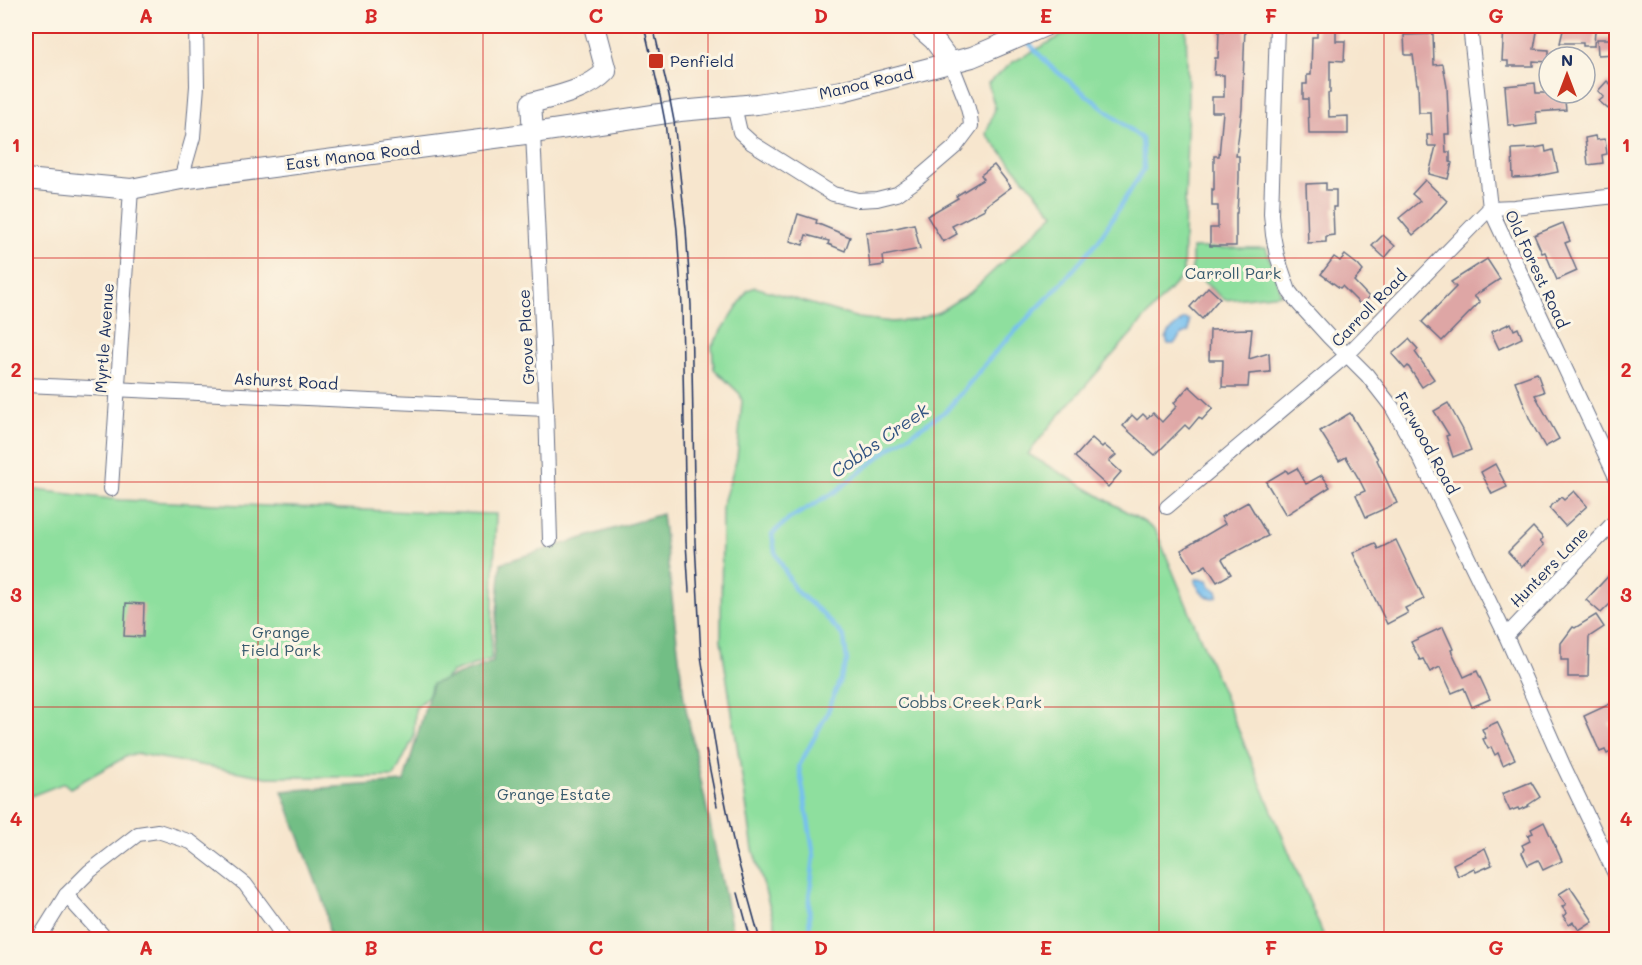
<svg xmlns="http://www.w3.org/2000/svg" width="1642" height="965" font-family="Mali,sans-serif">
  <style>
    .green { fill: #8edf9e; stroke: #54877e; stroke-width: 1.5 }
    .forest { fill: #72be85; stroke: #467672; stroke-width: 1.5 }
    .water { fill: #76bfef; stroke: #4877a6; stroke-width: 1.5 }
    .lines { fill: none; stroke-linecap: round; stroke-linejoin: round }
    .stream { stroke: #76bfef; stroke-width: 4.5 }
    .building { fill: #dea6a5 }
    .street-casing { stroke: #686f85; stroke-width: 16 }
    .secondary-casing { stroke: #686f85; stroke-width: 22 }
    .street { stroke: #fff; stroke-width: 14 }
    .secondary { stroke: #fff; stroke-width: 20 }
    .tram { stroke: #1b2f5e; stroke-width: 1.5 }
    .grid { fill: none; stroke: #d62828; stroke-width: 1.5; stroke-opacity: 0.55 }
    .poi-dot { fill: #c8321e; stroke: #fcf5e5; stroke-width: 2 }
    .labels { text-anchor: middle; stroke-width: 6; stroke-linejoin: round; paint-order: stroke }
    .poi-label { font-size: 16px; fill: #1b2f5e; stroke: #fcf5e5; text-anchor: start }
    .street-label { font-size: 16px; fill: #1b2f5e; stroke: #fcf5e5 }
    .park-label { font-size: 16px; fill: #385b6e; stroke: #fcf5e5 }
    .water-label { font-size: 18px; font-style: italic; fill: #325382; stroke: #fcf5e5 }
    .neatline { fill: none; stroke: #d62828; stroke-width: 2 }
    .grid-label { font-size: 20px; text-anchor: middle; font-weight: bold; fill: #d62828 }
  </style>
  <rect width="100%" height="100%" fill="#fcf5e5"/>
  <filter id="ink" filterUnits="userSpaceOnUse"><feTurbulence type="fractalNoise" baseFrequency=".0167" numOctaves="2"/><feDisplacementMap in="SourceGraphic" scale="12" xChannelSelector="R" yChannelSelector="G"/><feConvolveMatrix kernelMatrix="1 2 1 2 8 2 1 2 1" color-interpolation-filters="sRGB"/></filter>
  <filter id="wash" filterUnits="userSpaceOnUse"><feTurbulence type="fractalNoise" baseFrequency=".008" numOctaves="4" result="noise"/><feDisplacementMap in="SourceGraphic" scale="24" xChannelSelector="R" yChannelSelector="G"/><feGaussianBlur stdDeviation="1.35" result="paint"/><feColorMatrix in="noise" values="0 0 0 0 0 0 0 0 0 0 0 0 0 0 0 0 0 1.4 0 .05"/><feComposite in="paint" operator="in"/></filter>
  <g filter="url(#wash)">
    <rect width="100%" height="100%" fill="#f7e6ce"/>
    <g class="green">
      <polygon points="1079,26 1186,26 1188,98 1183,275 1051,425 1028,454 1144,522 1156,531 1325,939 779,939 753,849 721,641 722,506 737,458 742,401 740,394 714,369 712,346 748,290 755,287 858,318 892,322 915,320 939,312 972,291 1054,214 986,134 995,108 988,83 1013,62"/>
      <polygon points="1192,248 1266,248 1281,294 1225,300 1192,272"/>
      <polygon points="28,489 120,500 413,512 496,514 491,659 451,673 415,709 414,737 394,777 267,777 139,754 129,755 70,788 64,783 26,798 26,570"/>
    </g>
    <polygon class="forest" points="662,514 684,699 734,939 330,939 325,906 282,791 404,782 432,684 493,662 501,563"/>
    <g class="water">
      <polygon points="1184,319 1189,320 1189,331 1181,335 1174,344 1168,344 1166,338 1171,330"/>
      <path d="M1196,579L1208,580C1209,582 1209,584 1210,586C1214,591 1220,589 1217,597C1207,601 1199,590 1195,582Z"/>
    </g>
    <g class="lines">
      <polyline class="stream" points="810,940 809,900 814,856 799,766 827,714 847,661 844,637 822,613 795,590 775,552 772,534 789,519 835,492 893,446 947,410 997,350 1060,285 1098,241 1144,169 1142,139 1050,66 1025,39"/>
    </g>
    <g id="blocks">
      <g class="building">
        <polygon points="1226,26 1245,26 1242,109 1236,156 1239,156 1239,178 1237,213 1236,213 1236,246 1210,246 1210,228 1218,228 1218,206 1212,206 1212,189 1214,190 1214,156 1219,156 1223,112 1212,112 1212,97 1224,97 1224,75 1214,75 1215,58 1218,58 1219,31 1226,31"/>
        <polygon points="1317,26 1336,26 1336,41 1345,41 1344,61 1330,60 1330,93 1328,93 1329,117 1348,116 1348,134 1309,134 1308,99 1303,99 1303,84 1307,84 1307,75 1311,75 1312,37 1317,37"/>
        <polygon points="1504,26 1538,26 1534,49 1549,50 1549,62 1533,61 1533,66 1508,66 1508,61 1502,61"/>
        <polygon points="1564,26 1578,28 1577,29 1595,30 1594,46 1583,46 1583,43 1560,43"/>
        <polygon points="1433,34 1434,65 1443,64 1447,87 1449,134 1445,134 1446,152 1450,152 1450,162 1452,163 1448,179 1429,174 1436,146 1428,146 1427,135 1432,135 1431,113 1419,113 1418,84 1417,84 1413,55 1405,55 1404,35"/>
        <polygon points="1597,39 1617,39 1617,54 1598,55"/>
        <polygon points="1607,81 1617,90 1617,110 1611,105 1608,109 1599,101 1604,97 1598,91"/>
        <polygon points="1535,83 1536,93 1564,93 1566,110 1536,112 1537,124 1515,127 1514,125 1508,125 1505,86"/>
        <polygon points="1595,136 1596,140 1605,139 1607,154 1602,155 1603,163 1588,165 1585,138"/>
        <polygon points="1545,146 1546,152 1553,150 1558,172 1533,177 1513,178 1512,149 1535,148"/>
        <polygon points="994,165 1011,187 984,207 985,209 952,226 957,234 943,242 927,216 958,198 956,196 984,179 981,175"/>
        <polygon points="1425,180 1447,201 1426,224 1413,235 1399,218 1420,201 1412,194"/>
        <polygon points="1326,183 1326,190 1336,190 1336,207 1333,207 1334,235 1326,236 1326,242 1308,243 1306,184"/>
        <polygon points="798,214 817,220 816,223 850,237 845,251 828,244 829,241 806,235 803,245 790,241"/>
        <polygon points="1563,223 1570,241 1565,243 1577,271 1557,280 1545,252 1542,253 1534,235"/>
        <polygon points="914,224 920,249 883,256 884,265 870,267 866,232 887,230"/>
        <polygon points="1383,235 1395,246 1385,258 1372,246"/>
        <polygon points="1345,255 1358,265 1363,271 1354,281 1369,297 1361,305 1342,286 1340,288 1321,274 1334,257 1340,261"/>
        <polygon points="1487,259 1500,279 1474,296 1480,302 1442,341 1422,322 1456,287 1451,282"/>
        <polygon points="1208,287 1220,298 1202,319 1190,307"/>
        <polygon points="1511,323 1514,330 1518,328 1522,338 1499,349 1491,332"/>
        <polygon points="1252,329 1249,359 1269,353 1270,372 1249,374 1248,387 1222,387 1223,360 1209,360 1210,330"/>
        <polygon points="1409,339 1418,349 1415,352 1434,379 1422,387 1408,366 1405,369 1392,354"/>
        <polygon points="1537,373 1544,392 1535,395 1559,439 1545,447 1530,420 1515,381"/>
        <polygon points="1189,386 1213,408 1202,420 1199,417 1189,429 1185,425 1155,455 1123,426 1132,415 1137,420 1143,414 1147,418 1153,413 1162,422 1177,406 1174,403"/>
        <polygon points="1448,403 1463,430 1471,450 1453,457 1446,436 1449,435 1434,411"/>
        <polygon points="1350,413 1378,459 1377,460 1397,503 1366,517 1356,495 1365,491 1359,479 1346,457 1339,461 1320,431"/>
        <polygon points="1092,438 1102,447 1104,445 1116,455 1109,461 1121,472 1108,487 1075,457"/>
        <polygon points="1495,464 1507,487 1492,494 1481,472"/>
        <polygon points="1297,468 1306,484 1322,475 1330,487 1286,515 1266,482 1286,470 1288,473"/>
        <polygon points="1574,491 1587,506 1565,526 1549,508 1561,497 1564,500"/>
        <polygon points="1248,502 1268,536 1255,542 1255,541 1222,559 1231,574 1217,582 1206,565 1194,572 1181,550 1225,524 1221,517"/>
        <polygon points="1533,527 1543,538 1540,541 1544,545 1522,567 1508,552"/>
        <polygon points="1396,540 1424,599 1405,608 1408,613 1387,624 1353,553 1375,543 1378,549"/>
        <polygon points="1617,567 1617,597 1601,613 1586,600"/>
        <polygon points="126,603 144,604 143,637 124,636"/>
        <polygon points="1596,615 1604,627 1589,637 1588,677 1568,677 1568,660 1561,660 1561,643 1573,627 1575,628"/>
        <polygon points="1443,627 1453,649 1451,650 1464,677 1477,671 1490,699 1472,707 1464,688 1452,693 1440,667 1430,672 1423,659 1420,660 1411,642"/>
        <polygon points="1612,703 1617,713 1617,720 1609,723 1617,740 1617,749 1607,754 1605,750 1600,752 1584,716"/>
        <polygon points="1497,722 1515,759 1503,765 1498,753 1495,755 1491,747 1488,749 1483,739 1486,738 1482,729"/>
        <polygon points="1531,782 1540,797 1528,805 1529,806 1519,810 1518,808 1510,811 1502,794"/>
        <polygon points="1544,822 1562,861 1543,870 1538,860 1528,865 1522,853 1524,849 1522,845 1530,841 1528,835 1533,833 1531,829"/>
        <polygon points="1485,848 1492,865 1476,872 1474,868 1458,876 1453,864"/>
        <polygon points="1570,887 1593,921 1579,930 1573,922 1569,925 1563,916 1567,913 1562,907 1566,904 1559,894"/>
      </g>
    </g>
  </g>
  <g filter="url(#ink)">
    <use href="#blocks" fill-opacity="0" stroke="#686f85" stroke-width="1.5"/>
    <g class="lines">
      <g class="street-casing">
        <g id="street">
          <polyline points="1277,26 1271,214 1273,235 1277,256 1289,291 1299,304 1329,337 1367,375 1392,407 1415,448 1506,636 1564,767 1616,876"/>
          <polyline points="1470,26 1490,208 1616,477"/>
          <polyline points="734,106 740,132 752,143 833,194 858,200 877,199 897,194 914,182 956,146 971,126 970,116 966,101 951,63"/>
          <polyline points="533,133 546,409 550,540"/>
          <polyline points="181,179 193,137 197,86 196,26"/>
          <polyline points="26,385 546,409"/>
          <polyline points="111,489 131,189"/>
          <polyline points="1167,507 1347,355 1490,208 1514,207 1616,196"/>
          <polyline points="1506,636 1616,520"/>
          <polyline points="66,895 107,940"/>
          <polyline points="38,940 66,895 90,871 138,834 158,831 191,842 245,884 276,926 284,940"/>
        </g>
      </g>
      <g class="secondary-casing">
        <g id="secondary">
          <polyline points="918,26 934,40 951,63"/>
          <path d="M533,133L531,103C556,96 587,91 606,71L594,26"/>
          <polyline points="26,179 131,189 181,179 533,133 680,111 757,104 842,91 972,57 1045,26"/>
        </g>
      </g>
      <use href="#street" class="street"/>
      <use href="#secondary" class="secondary"/>
      <g class="tram">
        <polyline points="644,26 660,96 665,122 677,230 682,306 686,542 689,592"/>
        <polyline points="653,26 669,95 674,121 686,229 691,305 695,542 701,656 721,781 735,850 760,940"/>
        <polyline points="706,750 717,806"/>
        <polyline points="738,893 751,940"/>
      </g>
    </g>
  </g>
  <path class="grid" d="M258,26V940M483,26V940M708,26V940M934,26V940M1159,26V940M1384,26V940M26,258H1616M26,482H1616M26,707H1616"/>
  <rect class="poi-dot" x="648" y="53" width="16" height="16" rx="3"/>
  <g class="labels">
    <g class="poi-label">
      <text x="670" y="67">Penfield</text>
    </g>
    <g class="street-label">
      <text transform="translate(866 83) rotate(-13)" y="6">Manoa Road</text>
      <text transform="translate(353 156) rotate(-7)" y="6">East Manoa Road</text>
      <text transform="translate(1537 269) rotate(65)" y="6">Old Forest Road</text>
      <text transform="translate(1369 308) rotate(-46)" y="6">Carroll Road</text>
      <text transform="translate(526 337) rotate(-93)" y="6">Grove Place</text>
      <text transform="translate(104 338) rotate(-86)" y="6">Myrtle Avenue</text>
      <text transform="translate(286 381) rotate(3)" y="6">Ashurst Road</text>
      <text transform="translate(1427 443) rotate(61)" y="6">Farwood Road</text>
      <text transform="translate(1549 567) rotate(-46)" y="6">Hunters Lane</text>
    </g>
    <g class="park-label">
      <text x="1233" y="279">Carroll Park</text>
      <text x="281" y="638">Grange<tspan x="281" dy="18">Field Park</tspan></text>
      <text x="970" y="708">Cobbs Creek Park</text>
      <text x="554" y="800">Grange Estate</text>
    </g>
    <g class="water-label">
      <text transform="translate(880 441) rotate(-35)" y="6">Cobbs Creek</text>
    </g>
  </g>
  <rect width="1642" height="965" fill="none" stroke="#fcf5e5" stroke-width="66"/>
  <g transform="translate(1567 75)"><circle r="28" fill="#fcf5e5" stroke="#a2a6af" stroke-width="1.5"/>
  <path d="M0-4.5L10 22L0 15L-10 22Z" fill="#c8321e"/>
  <text y="-9" font-size="16" font-weight="bold" text-anchor="middle" fill="#1b2f5e">N</text>
  </g>
  <rect x="33" y="33" width="1576" height="899" class="neatline"/>
  <g class="grid-label">
    <text x="146" y="23">A</text>
    <text x="371" y="23">B</text>
    <text x="596" y="23">C</text>
    <text x="821" y="23">D</text>
    <text x="1046" y="23">E</text>
    <text x="1271" y="23">F</text>
    <text x="1496" y="23">G</text>
    <text x="16" y="152">1</text>
    <text x="1626" y="152">1</text>
    <text x="16" y="377">2</text>
    <text x="1626" y="377">2</text>
    <text x="16" y="602">3</text>
    <text x="1626" y="602">3</text>
    <text x="16" y="826">4</text>
    <text x="1626" y="826">4</text>
    <text x="146" y="955">A</text>
    <text x="371" y="955">B</text>
    <text x="596" y="955">C</text>
    <text x="821" y="955">D</text>
    <text x="1046" y="955">E</text>
    <text x="1271" y="955">F</text>
    <text x="1496" y="955">G</text>
  </g>
</svg>
